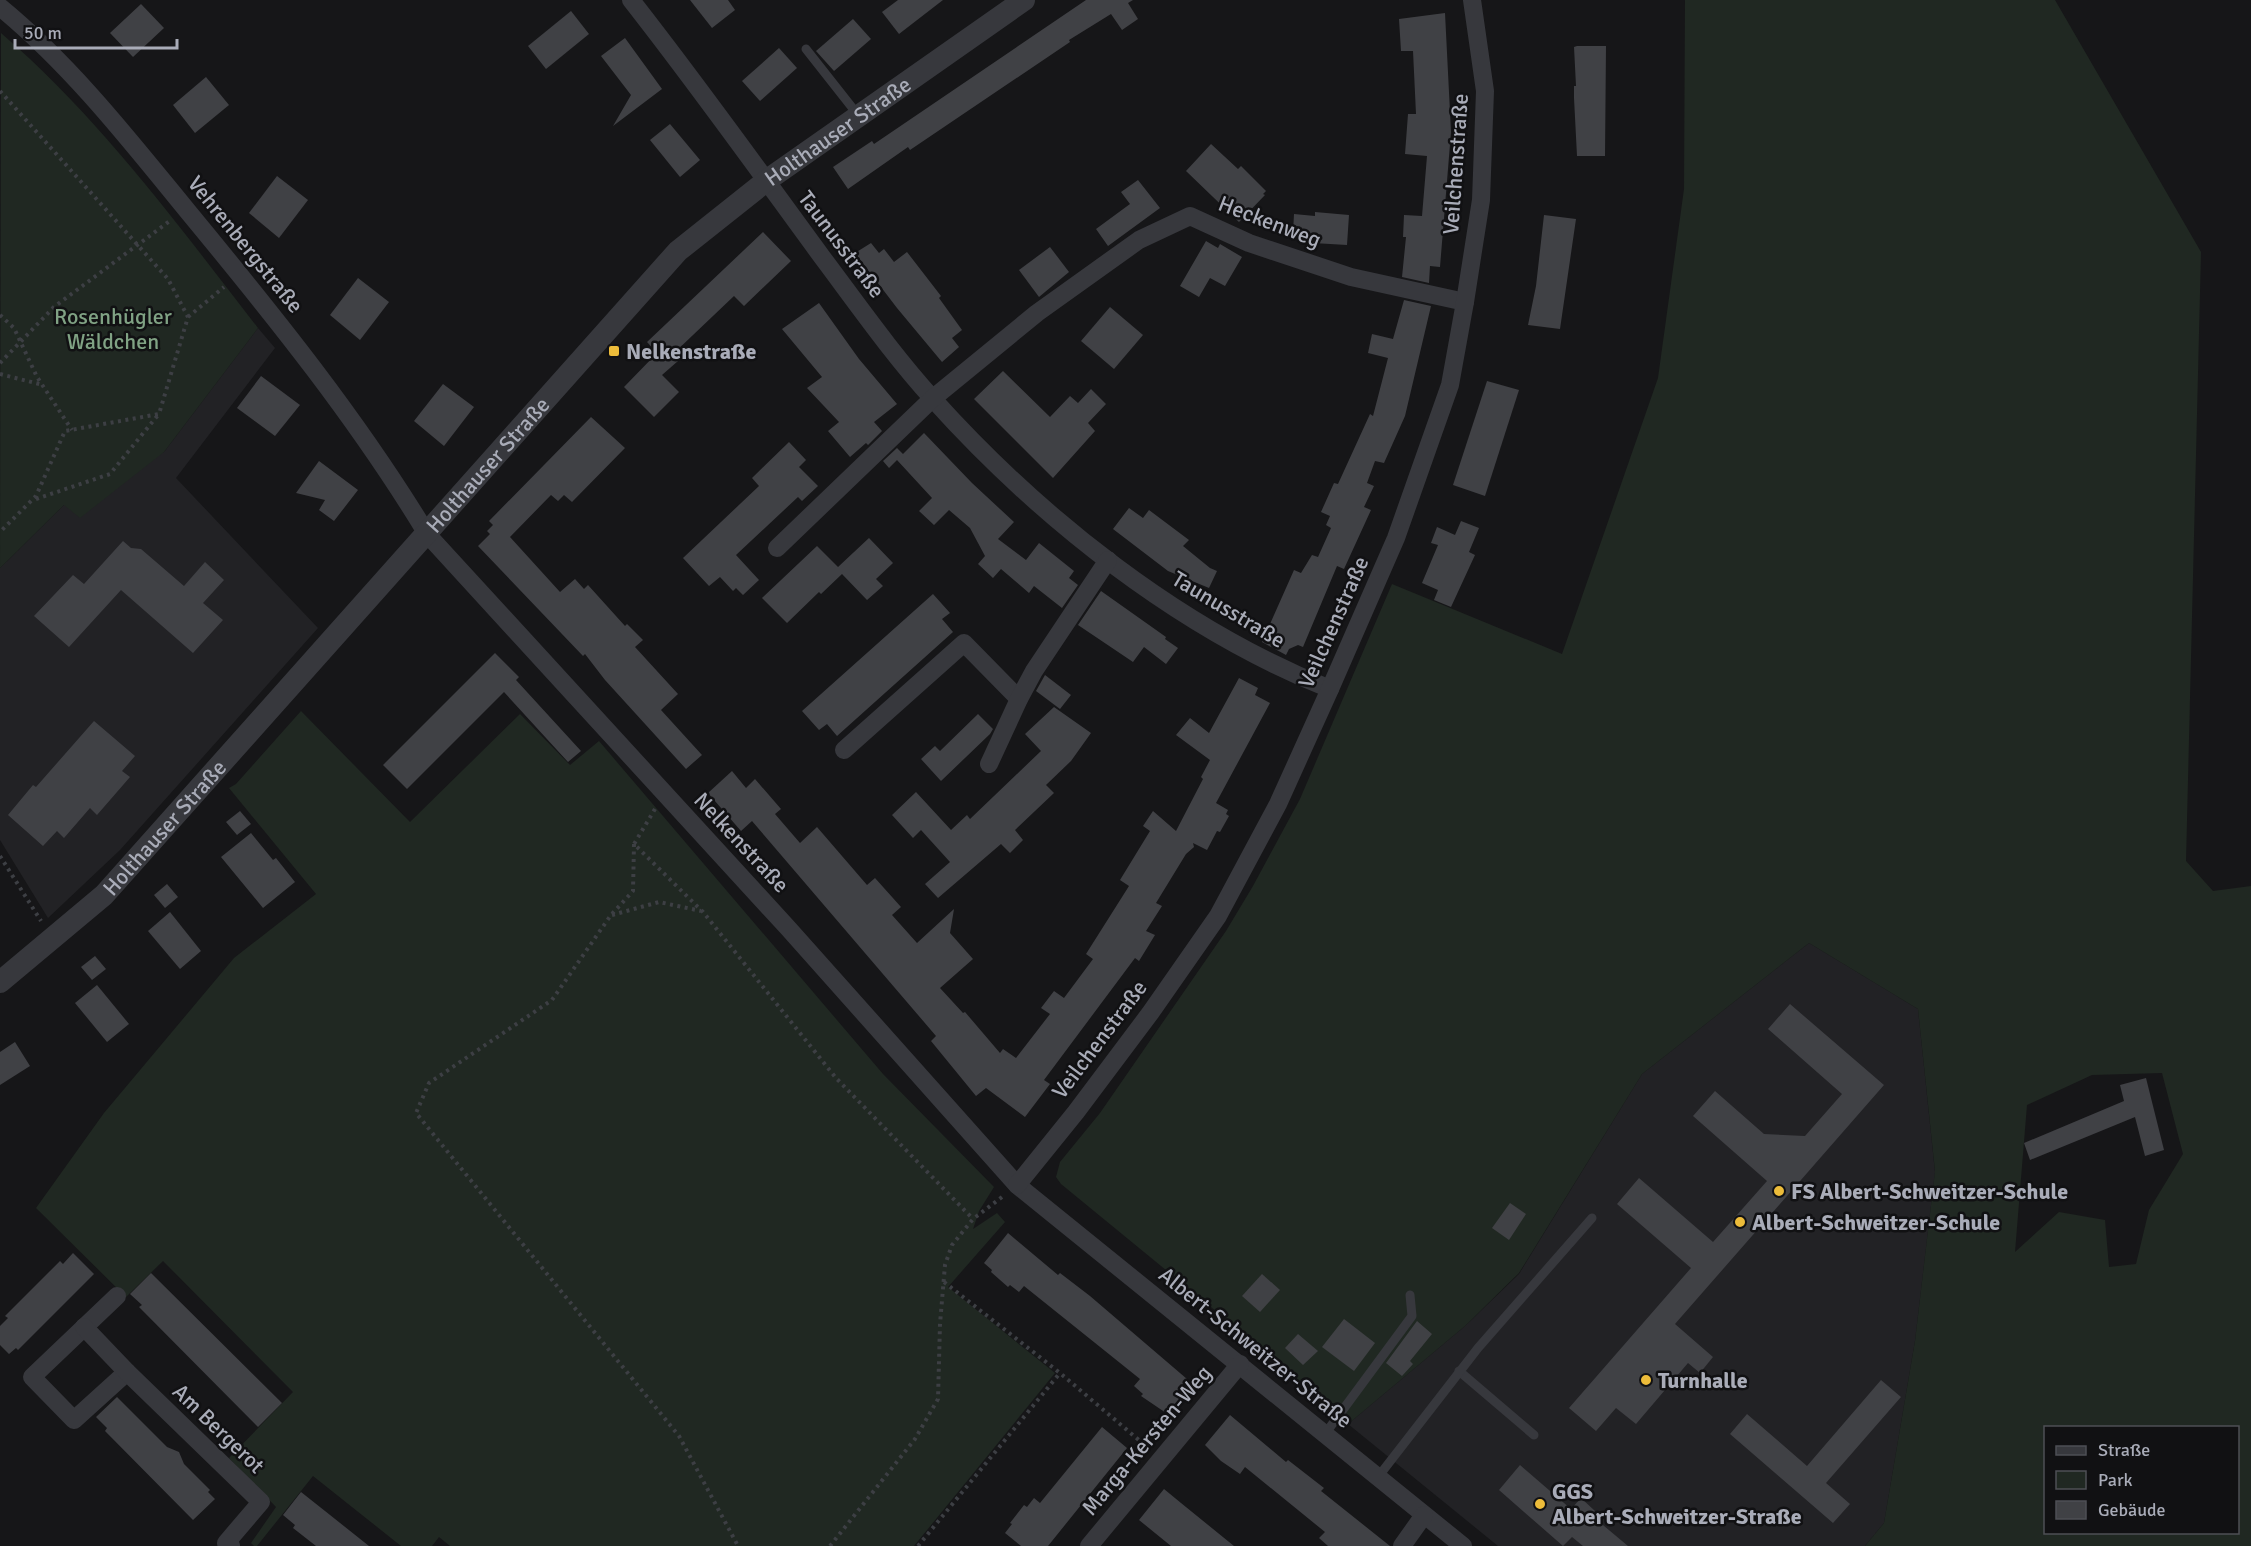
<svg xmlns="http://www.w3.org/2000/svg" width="2251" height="1546" font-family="Signika,sans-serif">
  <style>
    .built { fill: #222225 }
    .green { fill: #202822; fill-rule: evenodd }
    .building { fill: #404145 }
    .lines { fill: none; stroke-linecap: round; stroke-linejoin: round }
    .path { stroke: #3d3f44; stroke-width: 4; stroke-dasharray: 3 4.5; stroke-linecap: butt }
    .service { stroke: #37383d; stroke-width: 9 }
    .minor { stroke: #37383d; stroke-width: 18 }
    .tertiary { stroke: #37383d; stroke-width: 22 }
    .poi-dot { fill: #edbc3a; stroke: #111113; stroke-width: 2 }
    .labels { text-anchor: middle; stroke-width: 5; stroke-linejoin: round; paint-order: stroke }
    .street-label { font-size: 22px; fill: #a9acb8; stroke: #111113 }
    .park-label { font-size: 22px; fill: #80a284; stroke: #111113 }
    .poi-label { font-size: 22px; font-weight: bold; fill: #a9acb8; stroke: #111113; text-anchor: start }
  </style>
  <rect width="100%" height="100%" fill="#161618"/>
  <g class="built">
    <polygon points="258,328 275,348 176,478 318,628 120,850 48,918 0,840 0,568 64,505 164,452"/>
    <polygon points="1809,943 1918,1009 1935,1172 1915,1341 1884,1523 1865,1546 1498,1546 1348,1424 1465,1326 1519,1274 1642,1074"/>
  </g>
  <g class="green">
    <path d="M1685,0H2055L2201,252L2186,861L2213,891L2251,886V1546H1865L1884,1523L1915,1341L1935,1171L1918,1009L1809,943L1642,1074L1519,1273L1465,1326L1348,1424L1272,1357L1061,1184L1056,1177L1060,1162L1100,1113L1226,931L1253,886L1300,799L1392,584L1562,654L1658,378L1684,189ZM2162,1073L2183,1154L2149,1210L2136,1264L2109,1267L2105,1220L2059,1212L2015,1252L2027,1105L2092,1075ZM2046,1428H2238V1532H2046Z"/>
    <path d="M1,33C100,118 178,225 258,328L164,452L80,518L64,505L0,568Z"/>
    <polygon points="301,711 410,822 520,714 570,765 599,741 883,1074 994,1187 979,1211 973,1229 997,1213 1005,1222 948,1287 1055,1373 914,1546 450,1546 439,1537 432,1546 401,1546 313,1476 257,1546 254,1546 251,1543 276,1507 229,1458 293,1392 163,1261 126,1297 36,1208 104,1113 234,958 316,894 229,788 236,784"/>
  </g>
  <g class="building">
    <polygon points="690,0 728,0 735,10 712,28"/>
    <polygon points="898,0 943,0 899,34 882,12"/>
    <polygon points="1086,0 1133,0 1128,3 1138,19 1122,30 1111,14 1069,40 1070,42 910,150 908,147 848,189 833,167 872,141 874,144"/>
    <polygon points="141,4 164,28 133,57 110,33"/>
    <polygon points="571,11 589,34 546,69 528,46"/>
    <polygon points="1445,13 1451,132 1440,267 1430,266 1429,283 1402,277 1406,237 1403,237 1404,215 1422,216 1427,156 1405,154 1408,114 1416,114 1413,51 1401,51 1399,19"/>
    <polygon points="853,19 871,39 834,71 816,51"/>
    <polygon points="625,38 662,89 613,126 631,95 601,56"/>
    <polygon points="1577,46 1606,46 1605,156 1577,156 1574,98 1574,86 1576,86 1574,47"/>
    <polygon points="779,48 797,68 760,101 742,81"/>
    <polygon points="206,77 229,105 195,133 173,105"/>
    <polygon points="670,124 700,160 680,177 650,140"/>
    <polygon points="1211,144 1238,169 1241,166 1266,191 1263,194 1265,195 1239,222 1186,171"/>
    <polygon points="277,176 308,200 279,238 249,213"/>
    <polygon points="1138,180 1160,208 1108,246 1096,229 1130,204 1121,192"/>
    <polygon points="1315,212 1349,215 1347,245 1313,243 1313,235 1293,233 1294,214 1315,216"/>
    <polygon points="1544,215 1576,219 1560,329 1528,325 1536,286"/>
    <polygon points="763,232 791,261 744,306 734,296 672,355 678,361 662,375 679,392 654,417 624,387 657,353 647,342"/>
    <polygon points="1206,241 1218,248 1220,244 1242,257 1225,286 1210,278 1199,297 1180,286"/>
    <polygon points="871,243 879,253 884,249 894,262 907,252 941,296 939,298 962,330 952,338 959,347 942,362 897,308 855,253"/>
    <polygon points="1050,247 1069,272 1039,297 1019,270"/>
    <polygon points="358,278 389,302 360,340 330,315"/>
    <polygon points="1404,300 1431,306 1405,416 1384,463 1375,461 1367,483 1374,486 1364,507 1371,510 1344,569 1337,566 1303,647 1298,645 1289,649 1286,655 1262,642 1294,570 1301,573 1312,555 1318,557 1331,528 1326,525 1330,516 1321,512 1334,483 1338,484 1370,414 1373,416 1388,358 1368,353 1372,334 1393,339"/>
    <polygon points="819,303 859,359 897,404 874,422 882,431 868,445 866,443 850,457 828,431 839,422 807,388 822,377 782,329"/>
    <polygon points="1110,307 1143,335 1114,369 1081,341"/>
    <polygon points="1003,371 1050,417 1070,396 1078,403 1091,389 1106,404 1088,423 1095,431 1053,478 974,399"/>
    <polygon points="261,376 300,405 275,436 237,408"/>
    <polygon points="1487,381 1519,390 1485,496 1453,485"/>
    <polygon points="443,384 474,407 444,446 414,421"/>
    <polygon points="591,417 625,448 572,502 564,495 558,501 551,495 510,537 560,592 575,579 584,589 588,585 625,626 627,624 643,640 635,647 678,694 661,710 702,755 686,769 605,680 585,654 583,656 478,546 490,534 487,531 493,525 489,521"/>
    <polygon points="924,433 972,483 1014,522 998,539 1026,560 1039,543 1074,571 1069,578 1078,585 1062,608 1034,586 1029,593 1001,569 993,578 978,564 985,556 970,528 949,510 934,525 919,511 932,498 897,460 900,457 889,468 883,461 897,448 903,454"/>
    <polygon points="789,442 806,460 799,467 818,486 802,501 798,497 736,555 759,580 743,595 736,588 733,591 720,577 709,586 683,558 759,486 752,478"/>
    <polygon points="319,461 358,490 334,521 319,510 325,500 296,493"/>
    <polygon points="1129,508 1143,518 1149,510 1189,540 1183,546 1210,568 1217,571 1209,588 1168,571 1113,529"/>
    <polygon points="1461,521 1479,528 1469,552 1475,555 1451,607 1434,600 1438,590 1422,583 1438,545 1431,543 1437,527 1455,535"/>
    <polygon points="869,538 893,563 876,579 883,586 867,600 842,574 821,594 819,592 787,623 762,598 817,546 838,567"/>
    <polygon points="123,541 131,548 141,549 184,586 205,562 224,580 203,603 223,620 193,653 121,590 69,647 34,616 73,575 84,584"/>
    <polygon points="1101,591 1166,637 1165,639 1178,648 1166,664 1144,647 1133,662 1078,625"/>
    <polygon points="933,594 950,613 942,619 953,632 837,736 827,724 819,730 802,711"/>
    <polygon points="495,653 519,677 516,680 581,751 568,762 504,692 407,789 383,765"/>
    <polygon points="1045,675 1071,695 1060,709 1036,691"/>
    <polygon points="1239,678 1258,688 1255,695 1270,703 1216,803 1228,810 1226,814 1229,816 1220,832 1217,831 1207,850 1193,843 1194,847 1186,854 1156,903 1162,906 1146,931 1155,935 1139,961 1135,958 1044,1080 1050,1084 1025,1117 986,1088 976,1096 931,1041 936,1036 752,821 741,831 708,793 732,771 746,788 755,779 781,809 775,814 800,843 817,827 867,885 875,878 901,907 892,915 917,943 954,909 950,933 973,959 940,988 963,1013 965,1012 1000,1053 1003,1049 1016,1058 1050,1014 1041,1008 1054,991 1064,998 1093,959 1086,954 1129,886 1120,880 1150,831 1143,826 1153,811 1176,831 1203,779 1201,777 1210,760 1176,735 1190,718 1209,733"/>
    <polygon points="1054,707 1091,733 1071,761 1046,785 1054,793 1015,830 1023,840 1010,853 1001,844 938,898 925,884 950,862 921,830 913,838 892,815 916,792 951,830 967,815 970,819 1041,751 1025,734"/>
    <polygon points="978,714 993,729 990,734 941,781 921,759 935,746 940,751"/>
    <polygon points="94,721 135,756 122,771 130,777 97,815 90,808 64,838 57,831 43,846 8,815 33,785 36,787"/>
    <polygon points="240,811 251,824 237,835 226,822"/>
    <polygon points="251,833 273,860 276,858 295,882 263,908 221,857"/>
    <polygon points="167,884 178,897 165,908 154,895"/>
    <polygon points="170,912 201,951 180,969 148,931"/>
    <polygon points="95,956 106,969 92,980 81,967"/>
    <polygon points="97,985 129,1024 107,1042 75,1003"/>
    <polygon points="1790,1004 1884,1085 1675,1324 1713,1357 1700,1373 1688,1363 1636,1424 1616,1408 1596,1431 1569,1408 1691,1268 1617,1204 1639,1178 1713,1242 1767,1181 1693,1116 1715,1091 1764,1134 1805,1136 1842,1094 1768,1029"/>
    <polygon points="15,1042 30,1066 0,1085 0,1052"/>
    <polygon points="2146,1078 2164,1150 2145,1156 2135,1117 2030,1160 2024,1143 2124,1101 2120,1085"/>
    <polygon points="1510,1203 1526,1214 1509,1240 1492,1228"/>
    <polygon points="1008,1233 1058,1275 1060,1273 1090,1296 1194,1385 1169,1415 1141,1396 1143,1394 1134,1386 1140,1379 1024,1286 1019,1292 1010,1285 1008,1287 991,1272 992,1270 984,1263"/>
    <polygon points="73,1253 94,1274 18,1350 16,1348 9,1354 0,1345 0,1326 8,1318 5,1316 60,1261 63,1264"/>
    <polygon points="151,1273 282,1403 258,1427 139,1307 142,1305 130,1294"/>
    <polygon points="1262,1274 1280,1290 1260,1312 1242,1296"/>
    <polygon points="1344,1319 1375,1343 1354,1371 1322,1347"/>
    <polygon points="1417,1321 1432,1334 1410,1361 1413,1364 1402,1376 1386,1363"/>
    <polygon points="1298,1334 1318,1351 1303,1365 1285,1348"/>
    <polygon points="1881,1380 1901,1397 1826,1483 1850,1504 1833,1523 1730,1434 1747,1414 1807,1466"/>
    <polygon points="117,1397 167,1447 179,1452 184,1464 210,1490 208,1492 215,1499 193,1520 105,1431 107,1428 96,1417"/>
    <polygon points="1230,1415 1286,1462 1288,1460 1324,1488 1321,1491 1390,1546 1328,1546 1319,1538 1325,1532 1245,1467 1240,1474 1221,1461 1205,1445"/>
    <polygon points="1102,1427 1127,1448 1048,1546 1021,1546 1005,1533 1012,1524 1010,1523 1024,1505 1027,1507 1034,1498 1040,1503"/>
    <polygon points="1520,1465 1571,1509 1581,1498 1595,1511 1591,1515 1628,1546 1583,1546 1572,1537 1563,1546 1499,1490"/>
    <polygon points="1164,1489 1181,1503 1234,1546 1171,1546 1139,1520"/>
    <polygon points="301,1492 325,1511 369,1546 316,1546 293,1528 295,1525 283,1515"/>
  </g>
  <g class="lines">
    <g class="path">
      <polyline points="0,91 168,279 188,317 159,414 65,431 36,496 0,532"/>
      <polyline points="0,315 14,328 37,377 72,430"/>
      <polyline points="188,317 224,287"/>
      <polyline points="0,363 54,307 171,220"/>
      <polyline points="0,374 43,385"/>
      <polyline points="36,499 110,474 158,415"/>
      <polyline points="655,809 634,844 703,912 836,1078 973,1219"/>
      <polyline points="634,844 633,891 611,915 552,1000 429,1083 416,1113 679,1436 738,1546"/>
      <polyline points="0,856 41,921"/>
      <polyline points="612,915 659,902 701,911"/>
      <polyline points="944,1282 1060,1373 1147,1447"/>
      <polyline points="830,1546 915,1439 938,1399 940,1324 945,1265 952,1245 973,1219 1002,1197"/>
      <polyline points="918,1546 1060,1373"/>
    </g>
    <g class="service">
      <polyline points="806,49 858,115"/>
      <polyline points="1459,1371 1534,1435"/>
      <polyline points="1325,1434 1412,1316 1410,1295"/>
      <polyline points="1378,1477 1478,1348 1592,1218"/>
    </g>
    <g class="minor">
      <path d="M631,0C697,84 759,171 822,257C858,305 893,355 933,399C1041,519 1180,629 1330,689"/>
      <path d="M0,7C72,66 131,142 190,214C275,317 358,420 427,534L788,928L1017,1185L1463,1546"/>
      <polyline points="777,548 932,399 1037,313 1139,240 1190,216 1249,243 1351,277 1465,302"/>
      <polyline points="844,750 964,643 1019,699"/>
      <polyline points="989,764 1019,699 1034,671 1108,560"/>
      <polyline points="1017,1185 1076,1112 1151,1012 1218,916 1278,804 1330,689 1396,538 1450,385 1465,302 1481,200 1485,91 1472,0"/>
      <polyline points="117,1296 32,1377 74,1420 127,1372"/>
      <polyline points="84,1327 127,1372 261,1502 226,1543 231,1546"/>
      <polyline points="1089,1546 1240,1364"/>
      <polyline points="1402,1546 1424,1515"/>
    </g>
    <path class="tertiary" id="s1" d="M0,982L104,895L678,251L766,181L1024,0"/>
  </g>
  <g class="poi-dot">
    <rect x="608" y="345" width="12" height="12" rx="3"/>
    <circle cx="1779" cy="1191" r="6"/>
    <circle cx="1740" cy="1222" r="6"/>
    <circle cx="1646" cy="1380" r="6"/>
    <circle cx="1540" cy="1504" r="6"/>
  </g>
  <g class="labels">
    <g class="street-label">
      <text dy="8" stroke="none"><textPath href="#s1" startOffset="1198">Holthauser Straße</textPath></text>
      <text transform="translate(1455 164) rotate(-86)" y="8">Veilchenstraße</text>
      <text transform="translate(1270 221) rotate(21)" y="8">Heckenweg</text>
      <text transform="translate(246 244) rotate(51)" y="8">Vehrenbergstraße</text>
      <text transform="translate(842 244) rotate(53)" y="8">Taunusstraße</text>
      <text dy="8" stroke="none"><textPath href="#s1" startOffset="712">Holthauser Straße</textPath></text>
      <text transform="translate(1229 609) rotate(31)" y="8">Taunusstraße</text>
      <text transform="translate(1333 622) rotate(-66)" y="8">Veilchenstraße</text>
      <text dy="8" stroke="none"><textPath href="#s1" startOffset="226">Holthauser Straße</textPath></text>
      <text transform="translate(742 842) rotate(47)" y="8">Nelkenstraße</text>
      <text transform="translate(1099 1039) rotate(-53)" y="8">Veilchenstraße</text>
      <text transform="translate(1256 1347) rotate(39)" y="8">Albert-Schweitzer-Straße</text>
      <text transform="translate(219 1428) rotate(44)" y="8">Am Bergerot</text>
      <text transform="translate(1146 1440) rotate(-50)" y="8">Marga-Kersten-Weg</text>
    </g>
    <g class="park-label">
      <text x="113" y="324">Rosenhügler<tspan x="113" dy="25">Wäldchen</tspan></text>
    </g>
    <g class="poi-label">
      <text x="626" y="359">Nelkenstraße</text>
      <text x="1791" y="1199">FS Albert-Schweitzer-Schule</text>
      <text x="1752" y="1230">Albert-Schweitzer-Schule</text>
      <text x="1658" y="1388">Turnhalle</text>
      <text x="1552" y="1499">GGS<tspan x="1552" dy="25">Albert-Schweitzer-Straße</tspan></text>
    </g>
  </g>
  <rect x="2044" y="1426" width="195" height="108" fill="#111113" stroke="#4e4f55" stroke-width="1.5"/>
  <rect x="2056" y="1446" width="30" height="9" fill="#37383d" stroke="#4e4f55" stroke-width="1.5"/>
  <text x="2098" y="1456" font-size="18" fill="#a9acb8">Straße</text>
  <rect x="2056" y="1471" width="30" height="18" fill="#202822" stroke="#4e4f55" stroke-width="1.5"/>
  <text x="2098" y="1486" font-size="18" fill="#a9acb8">Park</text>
  <rect x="2056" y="1501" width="30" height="18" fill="#404145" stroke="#4e4f55" stroke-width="1.5"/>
  <text x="2098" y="1516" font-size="18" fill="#a9acb8">Gebäude</text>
  <path d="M15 39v9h162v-9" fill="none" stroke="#a9acb8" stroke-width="3"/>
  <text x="24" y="39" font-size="18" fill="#a9acb8" stroke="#111113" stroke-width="4.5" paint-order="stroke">50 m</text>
</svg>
